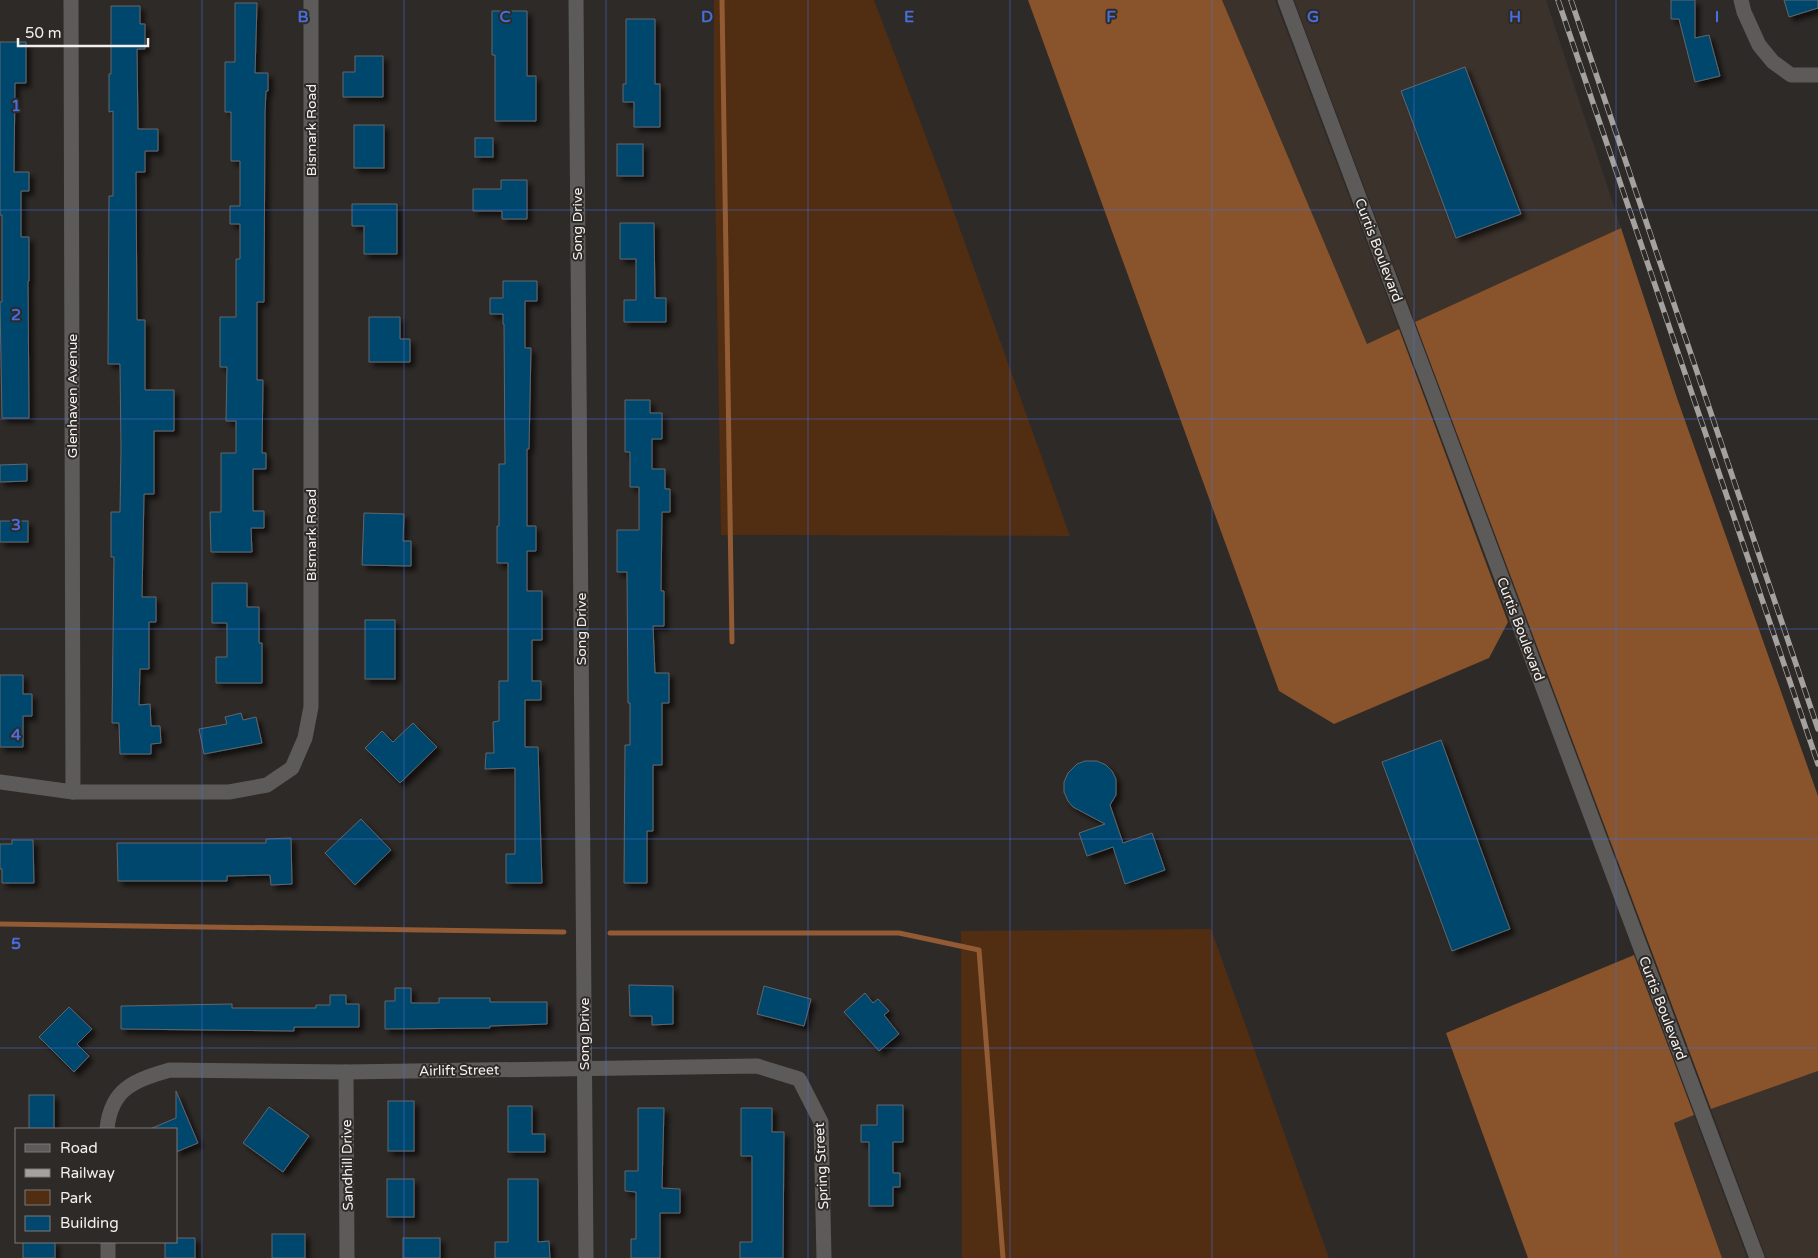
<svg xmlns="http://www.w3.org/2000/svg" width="1818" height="1258" font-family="'Varela Round',sans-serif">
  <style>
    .built { fill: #3c322c }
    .green { fill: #512d12 }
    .forest { fill: #89532b }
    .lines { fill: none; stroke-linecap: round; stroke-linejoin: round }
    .stream { stroke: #925b34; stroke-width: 5 }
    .building { fill: #03466e; stroke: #62666a; filter: url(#shadow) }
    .minor { stroke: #5d5b59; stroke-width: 15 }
    .tertiary { stroke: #5d5b59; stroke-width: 15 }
    .rail-casing { stroke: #a4a19e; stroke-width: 5.5 }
    .rail { stroke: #2e2a27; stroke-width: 4; stroke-dasharray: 11; stroke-linecap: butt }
    .grid { fill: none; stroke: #486edc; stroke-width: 1; stroke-opacity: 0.55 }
    .labels { text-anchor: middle; stroke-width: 4; stroke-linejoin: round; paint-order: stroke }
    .street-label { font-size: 14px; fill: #f2efed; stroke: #2e2a27 }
    .grid-label { font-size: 16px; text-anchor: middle; font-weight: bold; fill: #486edc; stroke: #2e2a27; stroke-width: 4; stroke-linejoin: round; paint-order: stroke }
  </style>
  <defs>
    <filter id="shadow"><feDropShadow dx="4.5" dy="4.5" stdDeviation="2.5" flood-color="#0009"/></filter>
  </defs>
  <rect width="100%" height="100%" fill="#2e2a27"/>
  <g class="built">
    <polygon points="1222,0 1275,0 1399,329 1367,344"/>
    <polygon points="1294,0 1546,0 1621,228 1415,322"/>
    <polygon points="1818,1071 1818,1258 1766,1258 1711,1109"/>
    <polygon points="1694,1115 1747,1258 1722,1258 1674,1122"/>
  </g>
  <g class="green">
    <polygon points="714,0 874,0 942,179 1070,536 721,535 714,116"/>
    <polygon points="1211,929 1329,1258 962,1258 961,931"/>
  </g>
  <g class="forest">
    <polygon points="1028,0 1222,0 1367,344 1399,329 1508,622 1489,658 1334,724 1279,691"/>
    <polygon points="1621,228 1677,398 1818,796 1818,1071 1711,1109 1415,322"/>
    <polygon points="1634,955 1694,1115 1674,1123 1722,1258 1528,1258 1446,1033"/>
  </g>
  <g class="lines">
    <g class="stream">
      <polyline points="722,0 732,642"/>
      <polyline points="0,924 564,932"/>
      <polyline points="610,933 899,933 979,950 1003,1258"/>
    </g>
  </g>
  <g class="building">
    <polygon points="1671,0 1695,0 1695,38 1709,35 1720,76 1695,82 1679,19 1671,19"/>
    <polygon points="1784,0 1818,0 1818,8 1789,17"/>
    <polygon points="235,3 257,3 255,73 268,73 268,91 266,91 265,112 264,302 257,302 257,380 263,380 262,453 266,453 266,469 253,469 253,511 264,511 264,528 251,528 252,552 211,552 210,512 221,512 221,453 236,453 236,421 226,421 227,367 220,367 220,317 236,317 236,259 240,259 240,224 230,224 230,206 240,206 240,161 231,161 231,112 225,112 225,62 235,62"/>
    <polygon points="111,6 140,6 140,24 145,24 145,49 137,49 138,129 158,129 158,151 145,151 145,172 136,172 137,320 145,320 145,390 174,390 174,431 154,431 154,494 144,494 142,597 156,597 156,622 149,622 149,669 140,669 139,705 150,704 151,726 160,726 161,743 151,744 151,754 120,754 119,723 112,723 114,557 111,557 111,512 120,512 121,450 120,364 108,364 109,196 113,196 113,111 109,112 109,74 111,74"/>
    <polygon points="492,11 527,11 527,76 536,76 536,121 495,121 495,55 492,55"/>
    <polygon points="626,19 655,19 655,84 660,84 660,127 634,127 634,102 623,102 623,84 626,84"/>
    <polygon points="0,42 26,42 26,83 15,83 14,172 29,172 29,191 21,191 21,237 29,237 29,281 28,281 29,418 2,418 0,302 2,302 2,215 0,215"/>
    <polygon points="355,56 383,56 383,97 343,97 343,72 355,72"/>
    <polygon points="1465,67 1521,214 1456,238 1401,91"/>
    <rect x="354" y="125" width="30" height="43"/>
    <rect x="475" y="138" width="18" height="19"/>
    <rect x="617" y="144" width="26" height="32"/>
    <polygon points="501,180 527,180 527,219 502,219 502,211 473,211 473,189 501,189"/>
    <polygon points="352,204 397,204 397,254 364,254 364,226 352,226"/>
    <polygon points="620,223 654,223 655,298 666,298 666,322 624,322 624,300 636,300 636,259 620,259"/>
    <polygon points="503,281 537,281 537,301 525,301 525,348 531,348 529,449 527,449 527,526 536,526 536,551 527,551 527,591 542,591 542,640 532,640 532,681 541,681 541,700 525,700 525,747 538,747 542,883 506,883 506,854 515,854 515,768 485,769 486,753 494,753 493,722 499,721 499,681 508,681 508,563 497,563 497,526 499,526 499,464 505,464 504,324 503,324 503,314 490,314 490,298 503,298"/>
    <polygon points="369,317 400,317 400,339 410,339 410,362 369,362"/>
    <polygon points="625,400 650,400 650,413 662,413 662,439 652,439 652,469 665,469 665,489 670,489 670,512 662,512 661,591 664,591 664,626 653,626 655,673 669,673 669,703 662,703 662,765 653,765 653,831 647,831 647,883 624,883 625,745 630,745 630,703 628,703 627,572 617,572 617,530 639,530 639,487 630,487 630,452 625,452"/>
    <polygon points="27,464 27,481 0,482 0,465"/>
    <polygon points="364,513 404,514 403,541 411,541 411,566 362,565"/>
    <rect x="0" y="521" width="28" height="21"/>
    <polygon points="212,583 247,583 247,607 259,607 259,643 262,643 262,683 216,683 216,657 227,657 227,623 212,623"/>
    <rect x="365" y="620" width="30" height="59"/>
    <polygon points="0,675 23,675 23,694 32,694 32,716 23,716 23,747 0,747"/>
    <polygon points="241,713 243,720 256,717 262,743 204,754 199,729 227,724 225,717"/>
    <polygon points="413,723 437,747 400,783 365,748 382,731 393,742"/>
    <polygon points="1441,740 1510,929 1452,951 1382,762"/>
    <polygon points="1085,761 1097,761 1106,765 1112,771 1116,779 1116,795 1110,805 1123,843 1152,833 1165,870 1125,884 1113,847 1087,856 1079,833 1105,824 1073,807 1068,801 1064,792 1064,782 1068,773 1077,764"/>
    <polygon points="361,819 391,850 355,885 325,853"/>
    <polygon points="291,838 292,884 271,885 270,875 227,876 227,881 118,881 117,843 266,843 266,839"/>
    <polygon points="12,840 33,840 34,883 2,883 2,869 0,869 0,844 12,844"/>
    <polygon points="629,985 673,986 673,1024 652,1025 652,1016 630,1016"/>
    <polygon points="764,986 811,999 804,1026 757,1014"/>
    <polygon points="395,988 411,988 411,1003 439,1003 439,998 490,998 490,1002 547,1002 547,1024 490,1026 490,1028 385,1029 385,1001 395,1001"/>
    <polygon points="865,993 873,1003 878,999 889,1011 884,1015 899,1034 879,1051 844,1012"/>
    <polygon points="330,995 346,995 346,1004 359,1004 359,1027 294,1027 294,1031 121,1029 121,1006 232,1004 232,1008 316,1008 316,1005 330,1005"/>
    <polygon points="69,1007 92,1029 77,1044 89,1056 74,1072 39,1037"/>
    <polygon points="176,1091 198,1143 176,1152 176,1129 150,1129 176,1118"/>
    <rect x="29" y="1095" width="25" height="34"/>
    <rect x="388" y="1101" width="26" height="50"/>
    <polygon points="877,1105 903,1105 903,1142 893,1142 893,1173 900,1173 900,1187 893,1187 893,1206 869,1206 869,1142 861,1142 861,1125 877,1125"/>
    <polygon points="508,1106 532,1106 532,1134 545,1134 545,1152 508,1152"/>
    <polygon points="269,1107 309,1136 283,1172 243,1143"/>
    <polygon points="638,1108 664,1108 662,1188 680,1189 680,1213 660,1213 660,1258 631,1258 631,1239 636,1239 636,1192 625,1191 625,1171 638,1171"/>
    <polygon points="741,1108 772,1108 772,1132 784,1132 783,1258 740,1258 740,1242 752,1242 752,1156 741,1156"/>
    <rect x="387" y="1179" width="27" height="38"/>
    <polygon points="508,1179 538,1179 538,1242 549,1241 550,1258 495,1258 495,1242 508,1242"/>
    <rect x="272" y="1234" width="33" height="24"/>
    <polygon points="176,1238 195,1238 195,1258 165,1258 165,1242 176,1242"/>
    <rect x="403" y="1238" width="37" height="20"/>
    <rect x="23" y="1242" width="32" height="16"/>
  </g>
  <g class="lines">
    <g class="minor">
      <polyline points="71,0 73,792"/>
      <polyline points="576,0 586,1258"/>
      <polyline points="1741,0 1744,12 1759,45 1773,62 1791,75 1818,75"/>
      <polyline points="0,782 73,792 229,792 267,785 292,768 305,738 311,707 311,0"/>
      <polyline points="346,1072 347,1258"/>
      <path d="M107,1129C111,1088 135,1080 170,1070L346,1072L757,1066L799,1079L821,1122L824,1258"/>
      <polyline points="108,1242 108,1258"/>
    </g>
    <polyline class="tertiary" points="1285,0 1757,1258"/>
    <g class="rail-casing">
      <g id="rail">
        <polyline points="1558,0 1818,764"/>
        <polyline points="1571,0 1818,729"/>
      </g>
    </g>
    <use href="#rail" class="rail"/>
  </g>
  <path class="grid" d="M202,0V1258M404,0V1258M606,0V1258M808,0V1258M1010,0V1258M1212,0V1258M1414,0V1258M1616,0V1258M0,210H1818M0,419H1818M0,629H1818M0,839H1818M0,1048H1818"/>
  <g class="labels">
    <g class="street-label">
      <text transform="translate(311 130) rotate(-90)" y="5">Bismark Road</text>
      <text transform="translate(577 224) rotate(-90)" y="5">Song Drive</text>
      <text transform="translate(1379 250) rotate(69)" y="5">Curtis Boulevard</text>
      <text transform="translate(72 396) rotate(-90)" y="5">Glenhaven Avenue</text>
      <text transform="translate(311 535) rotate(-90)" y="5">Bismark Road</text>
      <text transform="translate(581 629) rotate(-90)" y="5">Song Drive</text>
      <text transform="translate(1521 629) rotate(69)" y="5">Curtis Boulevard</text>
      <text transform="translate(1663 1008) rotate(69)" y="5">Curtis Boulevard</text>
      <text transform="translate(584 1034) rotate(-90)" y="5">Song Drive</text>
      <text transform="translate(459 1070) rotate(-1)" y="5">Airlift Street</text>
      <text transform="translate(347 1165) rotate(-91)" y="5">Sandhill Drive</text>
      <text transform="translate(821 1166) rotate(-93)" y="5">Spring Street</text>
    </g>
  </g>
  <g class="grid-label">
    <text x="303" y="22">B</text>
    <text x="505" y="22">C</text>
    <text x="707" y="22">D</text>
    <text x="909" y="22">E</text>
    <text x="1111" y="22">F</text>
    <text x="1313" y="22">G</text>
    <text x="1515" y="22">H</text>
    <text x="1717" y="22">I</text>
    <text x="16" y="111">1</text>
    <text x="16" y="320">2</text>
    <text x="16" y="530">3</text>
    <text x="16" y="740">4</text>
    <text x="16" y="949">5</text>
  </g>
  <rect x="15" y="1128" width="162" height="115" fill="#2e2a27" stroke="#7c7976"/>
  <rect x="25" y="1144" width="25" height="8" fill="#5d5b59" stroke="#7c7976"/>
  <text x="60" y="1153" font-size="15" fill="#f2efed">Road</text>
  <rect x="25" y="1169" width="25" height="8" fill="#a4a19e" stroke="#7c7976"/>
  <text x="60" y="1178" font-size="15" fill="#f2efed">Railway</text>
  <rect x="25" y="1190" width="25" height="15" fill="#512d12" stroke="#7c7976"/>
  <text x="60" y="1203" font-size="15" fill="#f2efed">Park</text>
  <rect x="25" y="1216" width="25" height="15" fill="#03466e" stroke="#7c7976"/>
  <text x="60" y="1228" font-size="15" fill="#f2efed">Building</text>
  <path d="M18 38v8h130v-8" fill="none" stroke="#f2efed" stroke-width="2.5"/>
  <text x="25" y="38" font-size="15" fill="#f2efed" stroke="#2e2a27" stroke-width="4" paint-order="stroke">50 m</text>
</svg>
